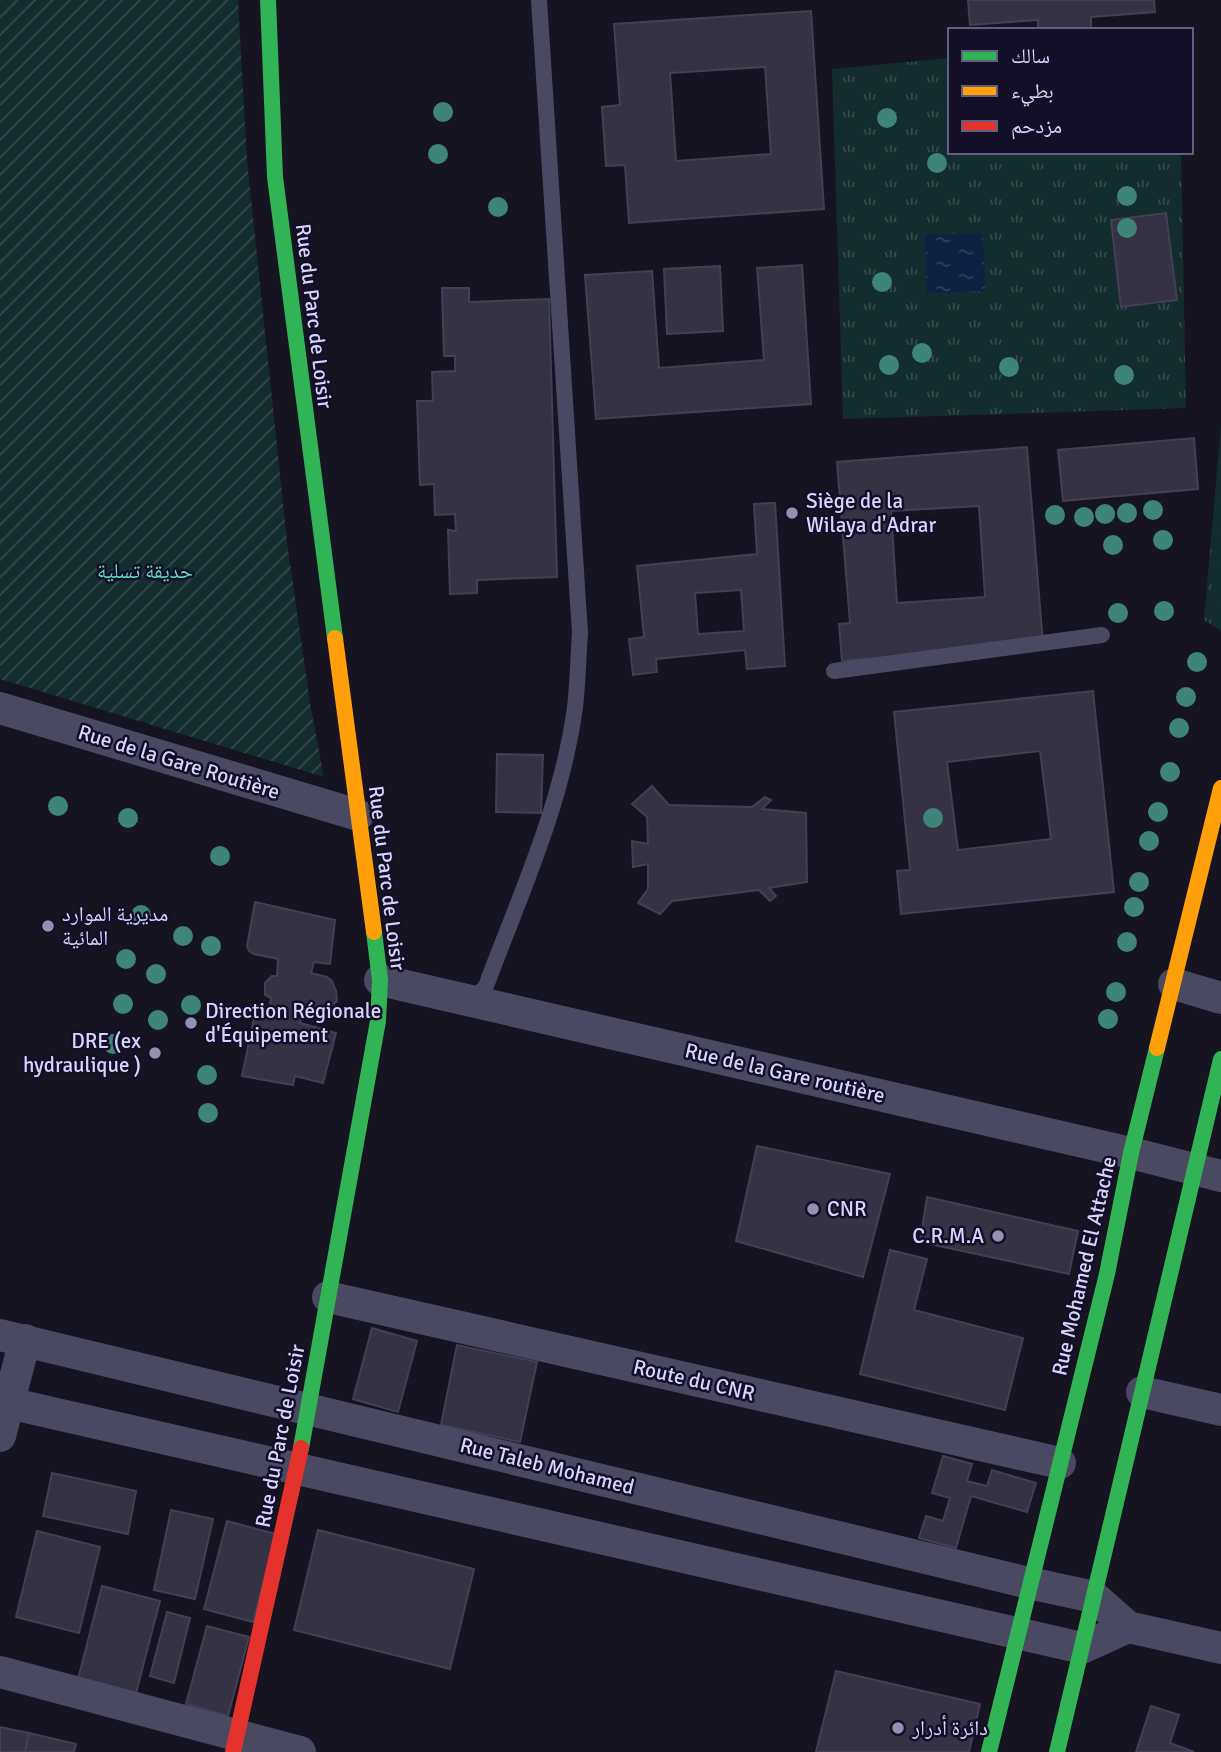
<svg xmlns="http://www.w3.org/2000/svg" width="1221" height="1752" font-family="Signika,'Noto Naskh Arabic',sans-serif">
  <style>
    .grass { fill: url(#grass-tufts) }
    .garden { fill: url(#garden-furrows) }
    .water { fill: url(#water-ripples) }
    .building { fill: #343243; stroke: #433f54; stroke-width: 2; fill-rule: evenodd }
    .lines { fill: none; stroke-linecap: round; stroke-linejoin: round }
    .lane { stroke: #4a4962; stroke-width: 16 }
    .street { stroke: #4a4962; stroke-width: 32 }
    .fast { stroke: #30b455; stroke-width: 16 }
    .slow { stroke: #ff9f0a; stroke-width: 16 }
    .jam { stroke: #e5322d; stroke-width: 16 }
    .tree { fill: #3e8478 }
    .poi-dot { fill: #9591b1; stroke: #130f26; stroke-width: 2.5 }
    .labels { text-anchor: middle; stroke-width: 5; stroke-linejoin: round; paint-order: stroke }
    .street-label { font-size: 21px; fill: #d9d4ff; stroke: #130f26 }
    .poi-label { font-size: 21px; fill: #d9d4ff; stroke: #130f26; text-anchor: start }
    .park-label { font-size: 21px; fill: #5fe0c0; stroke: #130f26 }
  </style>
  <defs>
    <pattern id="grass-tufts" width="24" height="20" patternUnits="userSpaceOnUse" patternTransform="scale(1.75)"><rect width="24" height="20" fill="#132c2d"/><path d="M3 7l-1-3M5 7V3M7 7l1-3M15 17l-1-3M17 17v-4M19 17l1-3" fill="none" stroke="#354a4c"/></pattern>
    <pattern id="garden-furrows" width="10" height="10" patternUnits="userSpaceOnUse" patternTransform="scale(1.75)"><rect width="10" height="10" fill="#132c2d"/><path d="M-1 1l2-2M0 10L10 0M9 11l2-2" fill="none" stroke="#354a4c"/></pattern>
    <pattern id="water-ripples" width="26" height="14" patternUnits="userSpaceOnUse" patternTransform="scale(1.75)"><rect width="26" height="14" fill="#0d2144"/><path d="M2 4q2-2 4 0t4 0M15 11q2-2 4 0t4 0" fill="none" stroke="#304060"/></pattern>
  </defs>
  <rect width="100%" height="100%" fill="#161421"/>
  <g class="grass">
    <polygon points="950,58 950,152 1181,152 1186,408 843,419 832,69"/>
    <polygon points="1221,425 1221,631 1204,620"/>
  </g>
  <polygon class="garden" points="0,0 238,0 247,160 287,542 310,703 324,777 0,679"/>
  <polygon class="water" points="983,233 985,291 927,293 925,235"/>
  <g class="building">
    <polygon points="968,0 1154,0 1155,12 1091,17 1091,30 1038,30 1038,20 970,25"/>
    <path d="M811,11L824,209L629,223L625,165L606,166L602,107L620,105L614,24ZM765,67L771,154L676,161L670,73Z"/>
    <polygon points="1166,213 1177,300 1121,307 1111,220"/>
    <polygon points="802,265 811,404 596,419 585,275 652,271 659,368 764,360 757,268"/>
    <polygon points="720,266 723,331 667,334 664,269"/>
    <polygon points="442,288 469,288 469,302 549,299 557,577 477,580 477,593 450,594 448,530 456,531 455,514 435,515 434,484 420,485 417,401 433,401 432,372 455,371 455,356 444,356"/>
    <polygon points="1194,438 1198,489 1063,501 1058,450"/>
    <path d="M1027,447L1043,644L842,661L839,624L850,623L837,462ZM979,506L985,597L897,603L891,511Z"/>
    <path d="M775,503L785,666L747,669L745,650L656,659L657,672L633,675L629,639L644,637L637,566L757,554L754,504ZM741,590L744,631L698,634L695,593Z"/>
    <path d="M1093,691L1114,892L901,914L897,871L910,870L894,712ZM1040,751L1051,839L958,850L947,762Z"/>
    <polygon points="497,754 543,755 541,813 496,812"/>
    <polygon points="652,786 669,805 752,807 765,797 771,800 762,809 806,813 807,882 769,888 776,896 770,901 759,890 672,901 660,914 638,903 648,889 648,864 633,867 632,841 648,844 647,817 632,804"/>
    <polygon points="255,902 335,920 330,964 314,962 311,973 327,977 332,981 336,991 337,1001 325,1011 303,1013 300,1023 336,1033 323,1083 295,1076 293,1085 242,1076 254,1018 268,1019 271,998 265,995 265,983 272,976 277,976 278,959 254,954 249,951 247,946"/>
    <polygon points="757,1146 890,1174 863,1277 736,1241"/>
    <polygon points="927,1197 1078,1231 1069,1274 920,1242"/>
    <polygon points="890,1250 927,1259 914,1310 1023,1338 1005,1410 860,1374"/>
    <polygon points="372,1328 417,1341 398,1412 353,1399"/>
    <polygon points="457,1345 537,1362 520,1442 441,1425"/>
    <polygon points="943,1456 972,1464 967,1481 987,1486 992,1470 1036,1483 1027,1512 971,1496 956,1548 919,1538 926,1516 943,1521 950,1498 932,1493"/>
    <polygon points="52,1473 136,1491 128,1534 43,1516"/>
    <polygon points="171,1510 213,1519 195,1599 154,1590"/>
    <polygon points="227,1521 276,1534 253,1622 204,1609"/>
    <polygon points="318,1530 474,1569 450,1669 294,1630"/>
    <polygon points="37,1531 100,1547 79,1633 16,1617"/>
    <polygon points="102,1586 160,1601 136,1693 78,1679"/>
    <polygon points="167,1612 190,1618 174,1683 150,1676"/>
    <polygon points="207,1626 249,1637 228,1716 186,1704"/>
    <polygon points="836,1671 980,1704 969,1752 816,1752"/>
    <polygon points="1151,1706 1179,1715 1170,1743 1194,1752 1136,1752"/>
    <polygon points="0,1727 29,1733 25,1752 0,1752"/>
    <polygon points="29,1733 76,1744 74,1752 25,1752"/>
  </g>
  <g class="lines">
    <g class="lane">
      <polyline points="834,671 1102,635"/>
      <path d="M473,1001L486,986C520,895 562,805 575,707C578,683 578,658 580,633L539,0"/>
    </g>
    <g class="street">
      <polyline points="0,708 358,815"/>
      <polyline points="380,980 1131,1153 1221,1176"/>
      <polyline points="1174,984 1221,998"/>
      <polyline points="328,1297 1060,1463"/>
      <polyline points="0,1335 1029,1583 1094,1597 1128,1627 1221,1648"/>
      <polyline points="1142,1392 1221,1410"/>
      <polyline points="0,1401 1082,1648 1128,1627"/>
      <polyline points="0,1436 25,1340"/>
      <polyline points="0,1672 300,1752"/>
    </g>
    <g class="fast">
      <polyline points="268,0 275,177 335,638"/>
      <polyline points="301,1448 378,1021 380,980 374,932"/>
      <polyline points="989,1752 1107,1274 1131,1153 1157,1048"/>
      <polyline points="1057,1752 1221,1059"/>
    </g>
    <g class="slow">
      <polyline points="335,638 374,932"/>
      <polyline points="1157,1048 1221,788"/>
    </g>
    <polyline class="jam" points="233,1752 301,1448"/>
  </g>
  <g class="tree">
    <circle cx="443" cy="112" r="10"/>
    <circle cx="887" cy="118" r="10"/>
    <circle cx="438" cy="154" r="10"/>
    <circle cx="937" cy="163" r="10"/>
    <circle cx="1127" cy="196" r="10"/>
    <circle cx="498" cy="207" r="10"/>
    <circle cx="1127" cy="228" r="10"/>
    <circle cx="882" cy="282" r="10"/>
    <circle cx="922" cy="353" r="10"/>
    <circle cx="889" cy="365" r="10"/>
    <circle cx="1009" cy="367" r="10"/>
    <circle cx="1124" cy="375" r="10"/>
    <circle cx="1153" cy="510" r="10"/>
    <circle cx="1127" cy="513" r="10"/>
    <circle cx="1105" cy="514" r="10"/>
    <circle cx="1055" cy="515" r="10"/>
    <circle cx="1084" cy="517" r="10"/>
    <circle cx="1163" cy="540" r="10"/>
    <circle cx="1113" cy="545" r="10"/>
    <circle cx="1164" cy="611" r="10"/>
    <circle cx="1118" cy="613" r="10"/>
    <circle cx="1197" cy="662" r="10"/>
    <circle cx="1186" cy="697" r="10"/>
    <circle cx="1179" cy="728" r="10"/>
    <circle cx="1170" cy="772" r="10"/>
    <circle cx="58" cy="806" r="10"/>
    <circle cx="1158" cy="812" r="10"/>
    <circle cx="128" cy="818" r="10"/>
    <circle cx="933" cy="818" r="10"/>
    <circle cx="1149" cy="841" r="10"/>
    <circle cx="220" cy="856" r="10"/>
    <circle cx="1139" cy="882" r="10"/>
    <circle cx="1134" cy="907" r="10"/>
    <circle cx="141" cy="915" r="10"/>
    <circle cx="183" cy="936" r="10"/>
    <circle cx="1127" cy="942" r="10"/>
    <circle cx="211" cy="946" r="10"/>
    <circle cx="126" cy="959" r="10"/>
    <circle cx="156" cy="974" r="10"/>
    <circle cx="1116" cy="992" r="10"/>
    <circle cx="123" cy="1004" r="10"/>
    <circle cx="191" cy="1005" r="10"/>
    <circle cx="1108" cy="1019" r="10"/>
    <circle cx="158" cy="1020" r="10"/>
    <circle cx="113" cy="1044" r="10"/>
    <circle cx="207" cy="1075" r="10"/>
    <circle cx="208" cy="1113" r="10"/>
  </g>
  <g class="poi-dot">
    <circle cx="792" cy="513" r="7"/>
    <circle cx="48" cy="926" r="7"/>
    <circle cx="191" cy="1023" r="7"/>
    <circle cx="155" cy="1053" r="7"/>
    <circle cx="813" cy="1209" r="7"/>
    <circle cx="998" cy="1236" r="7"/>
    <circle cx="898" cy="1728" r="7"/>
  </g>
  <g class="labels">
    <g class="street-label">
      <text transform="translate(314 316) rotate(83)" y="7">Rue du Parc de Loisir</text>
      <text transform="translate(179 762) rotate(17)" y="7">Rue de la Gare Routière</text>
      <text transform="translate(387 878) rotate(83)" y="7">Rue du Parc de Loisir</text>
      <text transform="translate(785 1073) rotate(13)" y="7">Rue de la Gare routière</text>
      <text transform="translate(1084 1266) rotate(-77)" y="7">Rue Mohamed El Attache</text>
      <text transform="translate(694 1380) rotate(13)" y="7">Route du CNR</text>
      <text transform="translate(280 1436) rotate(-79)" y="7">Rue du Parc de Loisir</text>
      <text transform="translate(547 1466) rotate(14)" y="7">Rue Taleb Mohamed</text>
    </g>
    <g class="poi-label">
      <text x="806" y="508">Siège de la<tspan x="806" dy="24">Wilaya d'Adrar</tspan></text>
      <text x="62" y="921">مديرية الموارد<tspan x="62" dy="24">المائية</tspan></text>
      <text x="205" y="1018">Direction Régionale<tspan x="205" dy="24">d'Équipement</tspan></text>
      <text x="141" y="1048" text-anchor="end">DRE (ex<tspan x="141" dy="24">hydraulique )</tspan></text>
      <text x="827" y="1216">CNR</text>
      <text x="984" y="1243" text-anchor="end">C.R.M.A</text>
      <text x="912" y="1735">دائرة أدرار</text>
    </g>
    <g class="park-label">
      <text x="145" y="578">حديقة تسلية</text>
    </g>
  </g>
  <rect x="948" y="28" width="245" height="126" fill="#130f26" stroke="#625e7d" stroke-width="2"/>
  <rect x="962" y="51" width="35" height="10" fill="#30b455" stroke="#625e7d" stroke-width="2"/>
  <text x="1011" y="63" font-size="21" fill="#d9d4ff">سالك</text>
  <rect x="962" y="86" width="35" height="10" fill="#ff9f0a" stroke="#625e7d" stroke-width="2"/>
  <text x="1011" y="98" font-size="21" fill="#d9d4ff">بطيء</text>
  <rect x="962" y="121" width="35" height="10" fill="#e5322d" stroke="#625e7d" stroke-width="2"/>
  <text x="1011" y="133" font-size="21" fill="#d9d4ff">مزدحم</text>
</svg>
